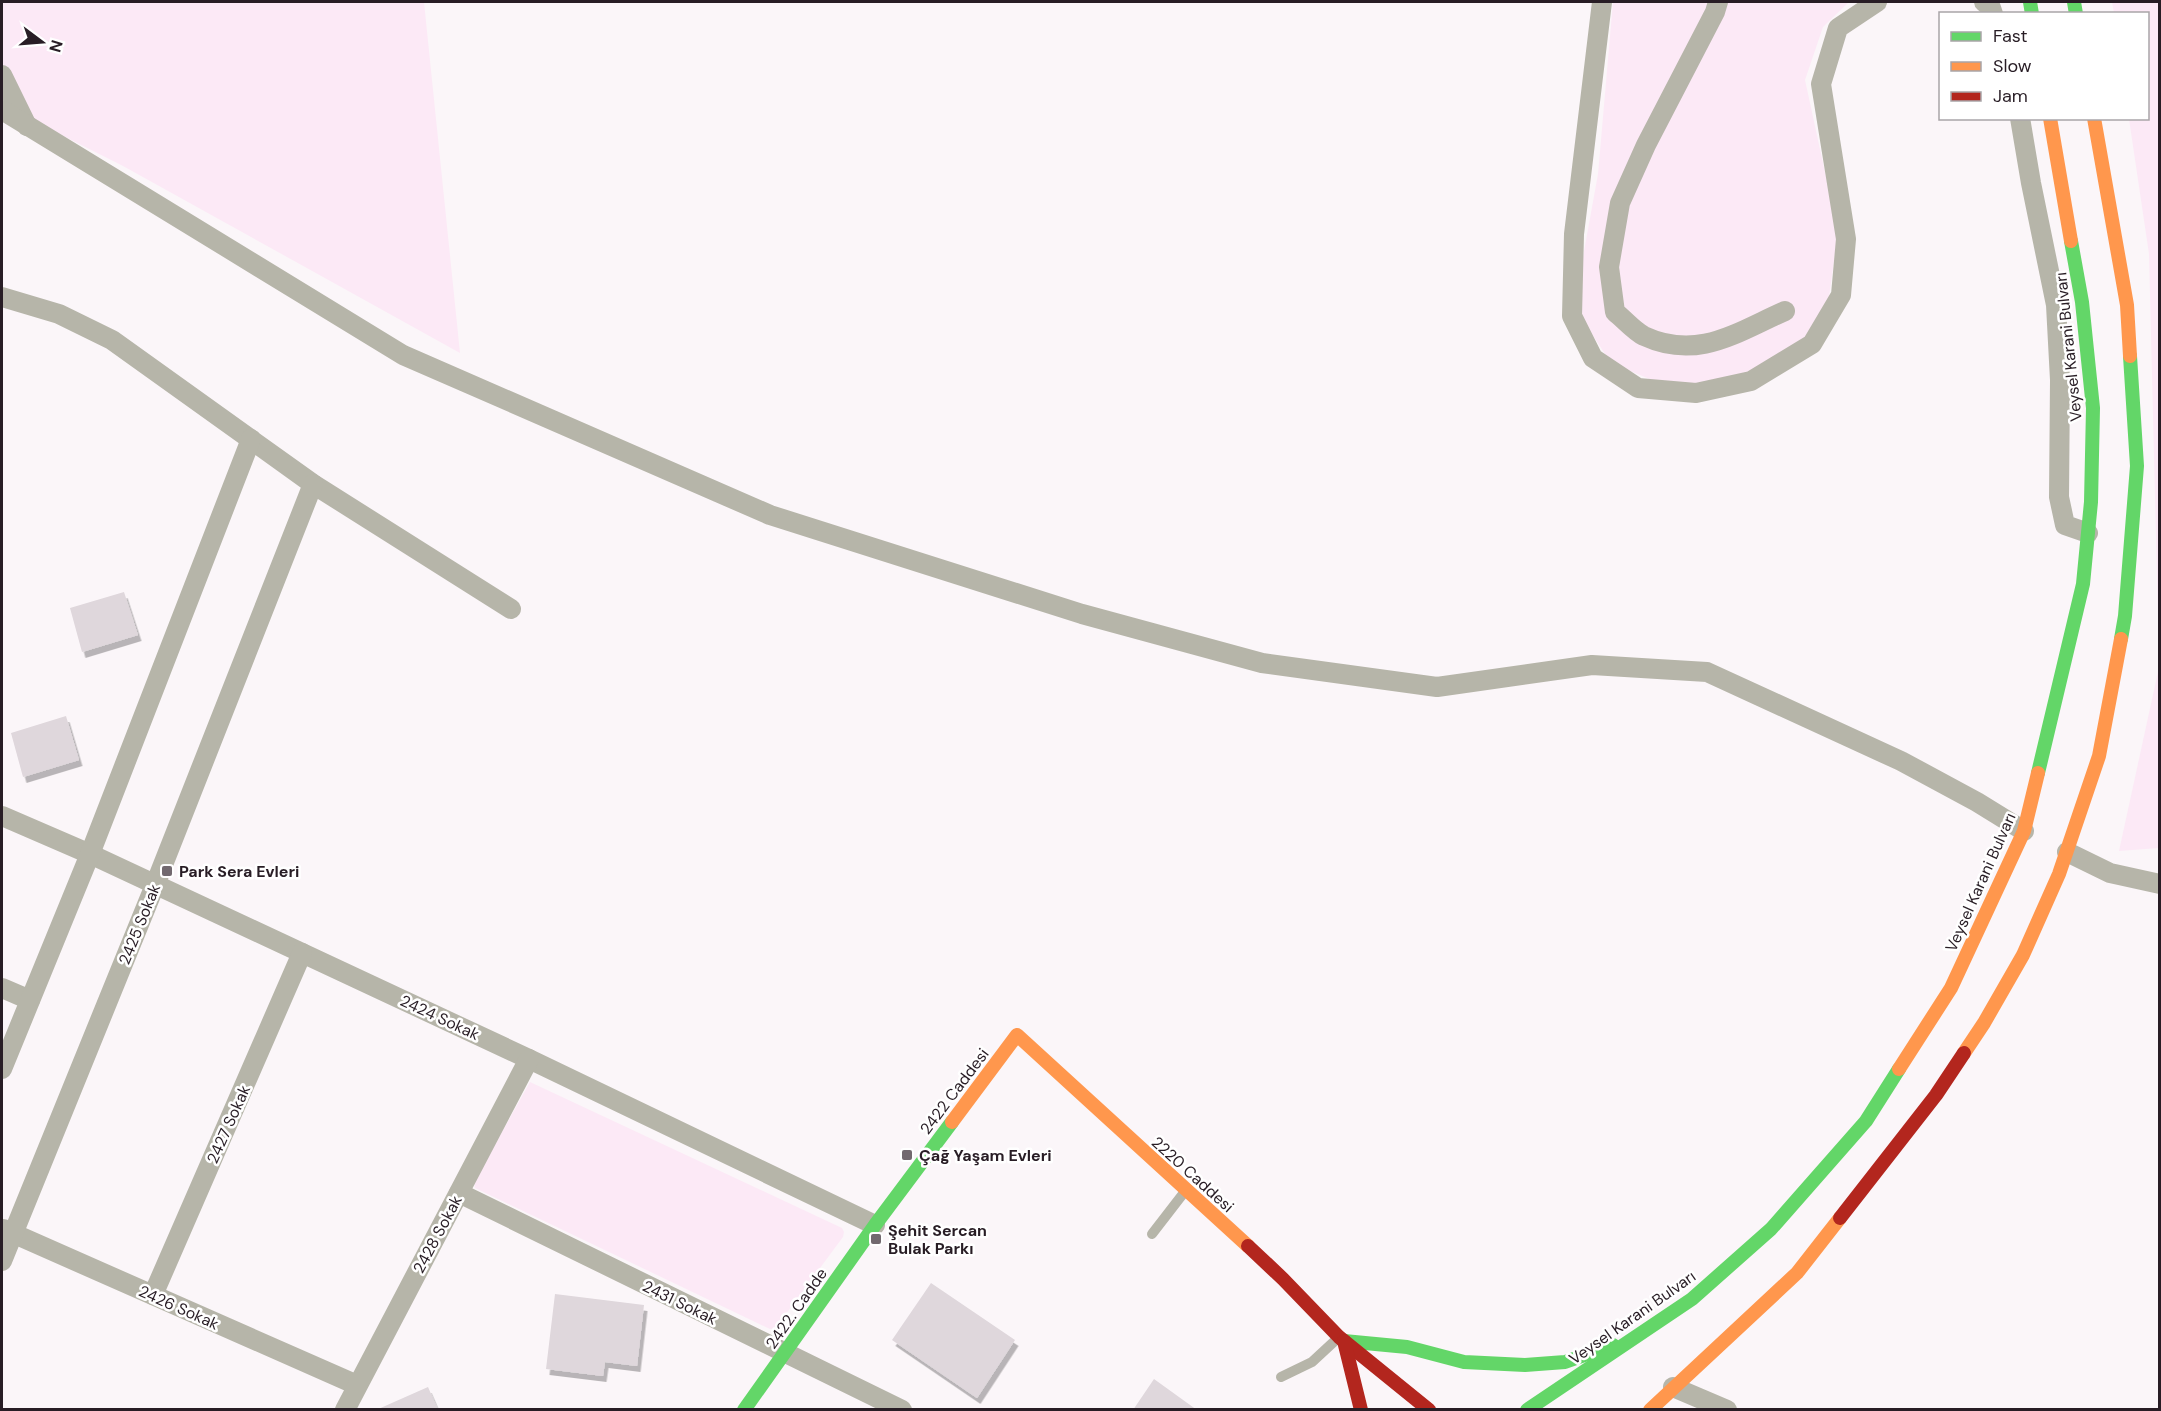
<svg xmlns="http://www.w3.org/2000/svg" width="2161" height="1411" font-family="'DM Sans',sans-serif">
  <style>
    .green { fill: #fce9f6 }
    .building { fill: #dfd7dc; filter: url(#shadow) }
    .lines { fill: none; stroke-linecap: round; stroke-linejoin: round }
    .lane { stroke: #b6b5a9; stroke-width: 10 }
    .street { stroke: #b6b5a9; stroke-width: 20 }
    .fast { stroke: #63d668; stroke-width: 14 }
    .slow { stroke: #ff974d; stroke-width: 14 }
    .jam { stroke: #b3261e; stroke-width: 14 }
    .poi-dot { fill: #72696f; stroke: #fff; stroke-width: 2 }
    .labels { text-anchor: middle; stroke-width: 5; stroke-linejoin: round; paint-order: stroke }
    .street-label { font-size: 16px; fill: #281d25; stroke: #fff }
    .poi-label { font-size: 16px; font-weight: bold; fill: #281d25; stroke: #fff; text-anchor: start }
  </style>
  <defs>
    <filter id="shadow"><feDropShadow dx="3.5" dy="6" stdDeviation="0" flood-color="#0004"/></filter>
  </defs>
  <rect width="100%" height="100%" fill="#fbf6f9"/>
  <g class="green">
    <polygon points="2,2 424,2 460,353 123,166 2,105"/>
    <polygon points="1613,2 1849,2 1823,27 1805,80 1831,200 1837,239 1829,297 1804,340 1749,374 1691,385 1652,380 1611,363 1582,319 1581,268 1598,174"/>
    <polygon points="2112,2 2159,2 2159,659 2149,254 2129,119 2148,118 2148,14 2114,13"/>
    <polygon points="2159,667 2159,848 2119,851"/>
    <polygon points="530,1082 842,1228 844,1232 843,1237 777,1326 774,1329 770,1329 475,1188 474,1182"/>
  </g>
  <g class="building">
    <polygon points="124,592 138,635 82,652 70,608"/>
    <polygon points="66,716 79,760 23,777 11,733"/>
    <polygon points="931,1283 1015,1340 977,1398 892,1340"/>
    <polygon points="555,1294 644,1305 637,1366 605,1362 603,1376 546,1369"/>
    <polygon points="1154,1379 1197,1410 1133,1410"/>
    <polygon points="428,1387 438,1410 376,1410"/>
  </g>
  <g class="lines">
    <g class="lane">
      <polyline points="1152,1234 1186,1190"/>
      <polyline points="1281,1377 1312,1362 1339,1337"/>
    </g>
    <g class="street">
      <polyline points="1602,2 1574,234 1572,316 1593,358 1638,388 1696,393 1751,381 1812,344 1841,295 1846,239 1821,84 1838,28 1877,2"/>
      <path d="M1718,2L1715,12L1646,145L1620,203L1609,267L1615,312C1624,319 1634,331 1644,336C1698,361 1737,332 1785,311"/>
      <polyline points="1984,2 1991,8 1993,14"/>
      <polyline points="2,75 27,126"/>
      <polyline points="2,110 403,355 770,515 1082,614 1262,663 1437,687 1592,665 1707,672 1901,761 1977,802 2024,831"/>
      <polyline points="2020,118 2031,183 2056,305 2060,380 2059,497 2065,525 2088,533"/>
      <polyline points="2,297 59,314 112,340 313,484 511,609"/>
      <polyline points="2,816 90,854 529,1059 875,1225"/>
      <polyline points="2067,852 2110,873 2160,884"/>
      <polyline points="2,988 30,1000"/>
      <polyline points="2,1069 90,854 251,439"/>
      <polyline points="459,1193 902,1410"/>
      <polyline points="3,1229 357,1385"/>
      <polyline points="2,1261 155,885 313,484"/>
      <polyline points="153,1295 302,953"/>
      <polyline points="1673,1387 1727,1410"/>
      <polyline points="345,1410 529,1059"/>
    </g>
    <g class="fast">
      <polyline points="2030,2 2032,14"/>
      <polyline points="2074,2 2076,14"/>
      <polyline points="2121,639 2125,616 2137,466 2130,356"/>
      <polyline points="2038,773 2083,584 2091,502 2093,408 2082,302 2071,241"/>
      <polyline points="1344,1341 1407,1347 1464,1362 1525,1365 1565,1362 1613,1345"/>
      <polyline points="744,1410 875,1225 952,1122"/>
      <polyline points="1527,1410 1692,1299 1771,1229 1866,1121 1899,1069"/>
    </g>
    <g class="slow">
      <polyline points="2050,118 2071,241"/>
      <polyline points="2094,118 2127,305 2130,356"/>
      <polyline points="1964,1053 1984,1023 2023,955 2059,874 2099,756 2121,639"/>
      <polyline points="1899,1069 1951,988 2024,831 2038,773"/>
      <polyline points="952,1122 1017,1035 1248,1246"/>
      <polyline points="1650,1410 1797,1273 1840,1218"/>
    </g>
    <g class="jam">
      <polyline points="1840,1218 1936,1095 1964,1053"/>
      <polyline points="1248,1246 1283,1279 1339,1337 1429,1410"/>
      <polyline points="1344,1341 1361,1410"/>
    </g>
  </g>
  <g class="poi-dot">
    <rect x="161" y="865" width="12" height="12" rx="3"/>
    <rect x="901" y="1149" width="12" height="12" rx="3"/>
    <rect x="870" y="1233" width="12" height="12" rx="3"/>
  </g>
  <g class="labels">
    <g class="street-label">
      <text transform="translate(2068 347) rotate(-96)" y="6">Veysel Karani Bulvarı</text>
      <text transform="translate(1980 882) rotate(-66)" y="6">Veysel Karani Bulvarı</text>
      <text transform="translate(139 924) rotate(-68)" y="6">2425 Sokak</text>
      <text transform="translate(440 1017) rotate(25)" y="6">2424 Sokak</text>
      <text transform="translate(954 1091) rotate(-53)" y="6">2422 Caddesi</text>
      <text transform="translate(228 1124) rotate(-66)" y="6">2427 Sokak</text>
      <text transform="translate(1193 1174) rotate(42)" y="6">2220 Caddesi</text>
      <text transform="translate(437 1234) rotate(-62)" y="6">2428 Sokak</text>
      <text transform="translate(680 1302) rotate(26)" y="6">2431 Sokak</text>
      <text transform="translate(179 1307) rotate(24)" y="6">2426 Sokak</text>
      <text transform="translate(796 1308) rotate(-55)" y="6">2422. Cadde</text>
      <text transform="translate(1632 1317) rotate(-35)" y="6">Veysel Karani Bulvarı</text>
    </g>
    <g class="poi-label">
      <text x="179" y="877">Park Sera Evleri</text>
      <text x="919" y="1161">Çağ Yaşam Evleri</text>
      <text x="888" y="1236">Şehit Sercan<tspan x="888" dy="18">Bulak Parkı</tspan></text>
    </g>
  </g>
  <rect width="2161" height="1411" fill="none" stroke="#281d25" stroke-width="6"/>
  <rect x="1939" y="12" width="210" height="108" fill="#ffffff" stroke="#a9a5a8" stroke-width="1.5"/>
  <rect x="1951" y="32" width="30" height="9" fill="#63d668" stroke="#a9a5a8" stroke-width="1.5"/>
  <text x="1993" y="42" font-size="18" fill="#281d25">Fast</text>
  <rect x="1951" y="62" width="30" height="9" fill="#ff974d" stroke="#a9a5a8" stroke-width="1.5"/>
  <text x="1993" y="72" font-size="18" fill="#281d25">Slow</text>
  <rect x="1951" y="92" width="30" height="9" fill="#b3261e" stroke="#a9a5a8" stroke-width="1.5"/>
  <text x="1993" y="102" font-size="18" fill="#281d25">Jam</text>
  <g transform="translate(42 42) rotate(106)" stroke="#ffffff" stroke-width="4.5" paint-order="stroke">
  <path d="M0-4.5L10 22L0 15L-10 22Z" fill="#281d25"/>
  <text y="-9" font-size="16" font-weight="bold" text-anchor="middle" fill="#281d25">N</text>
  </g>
</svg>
